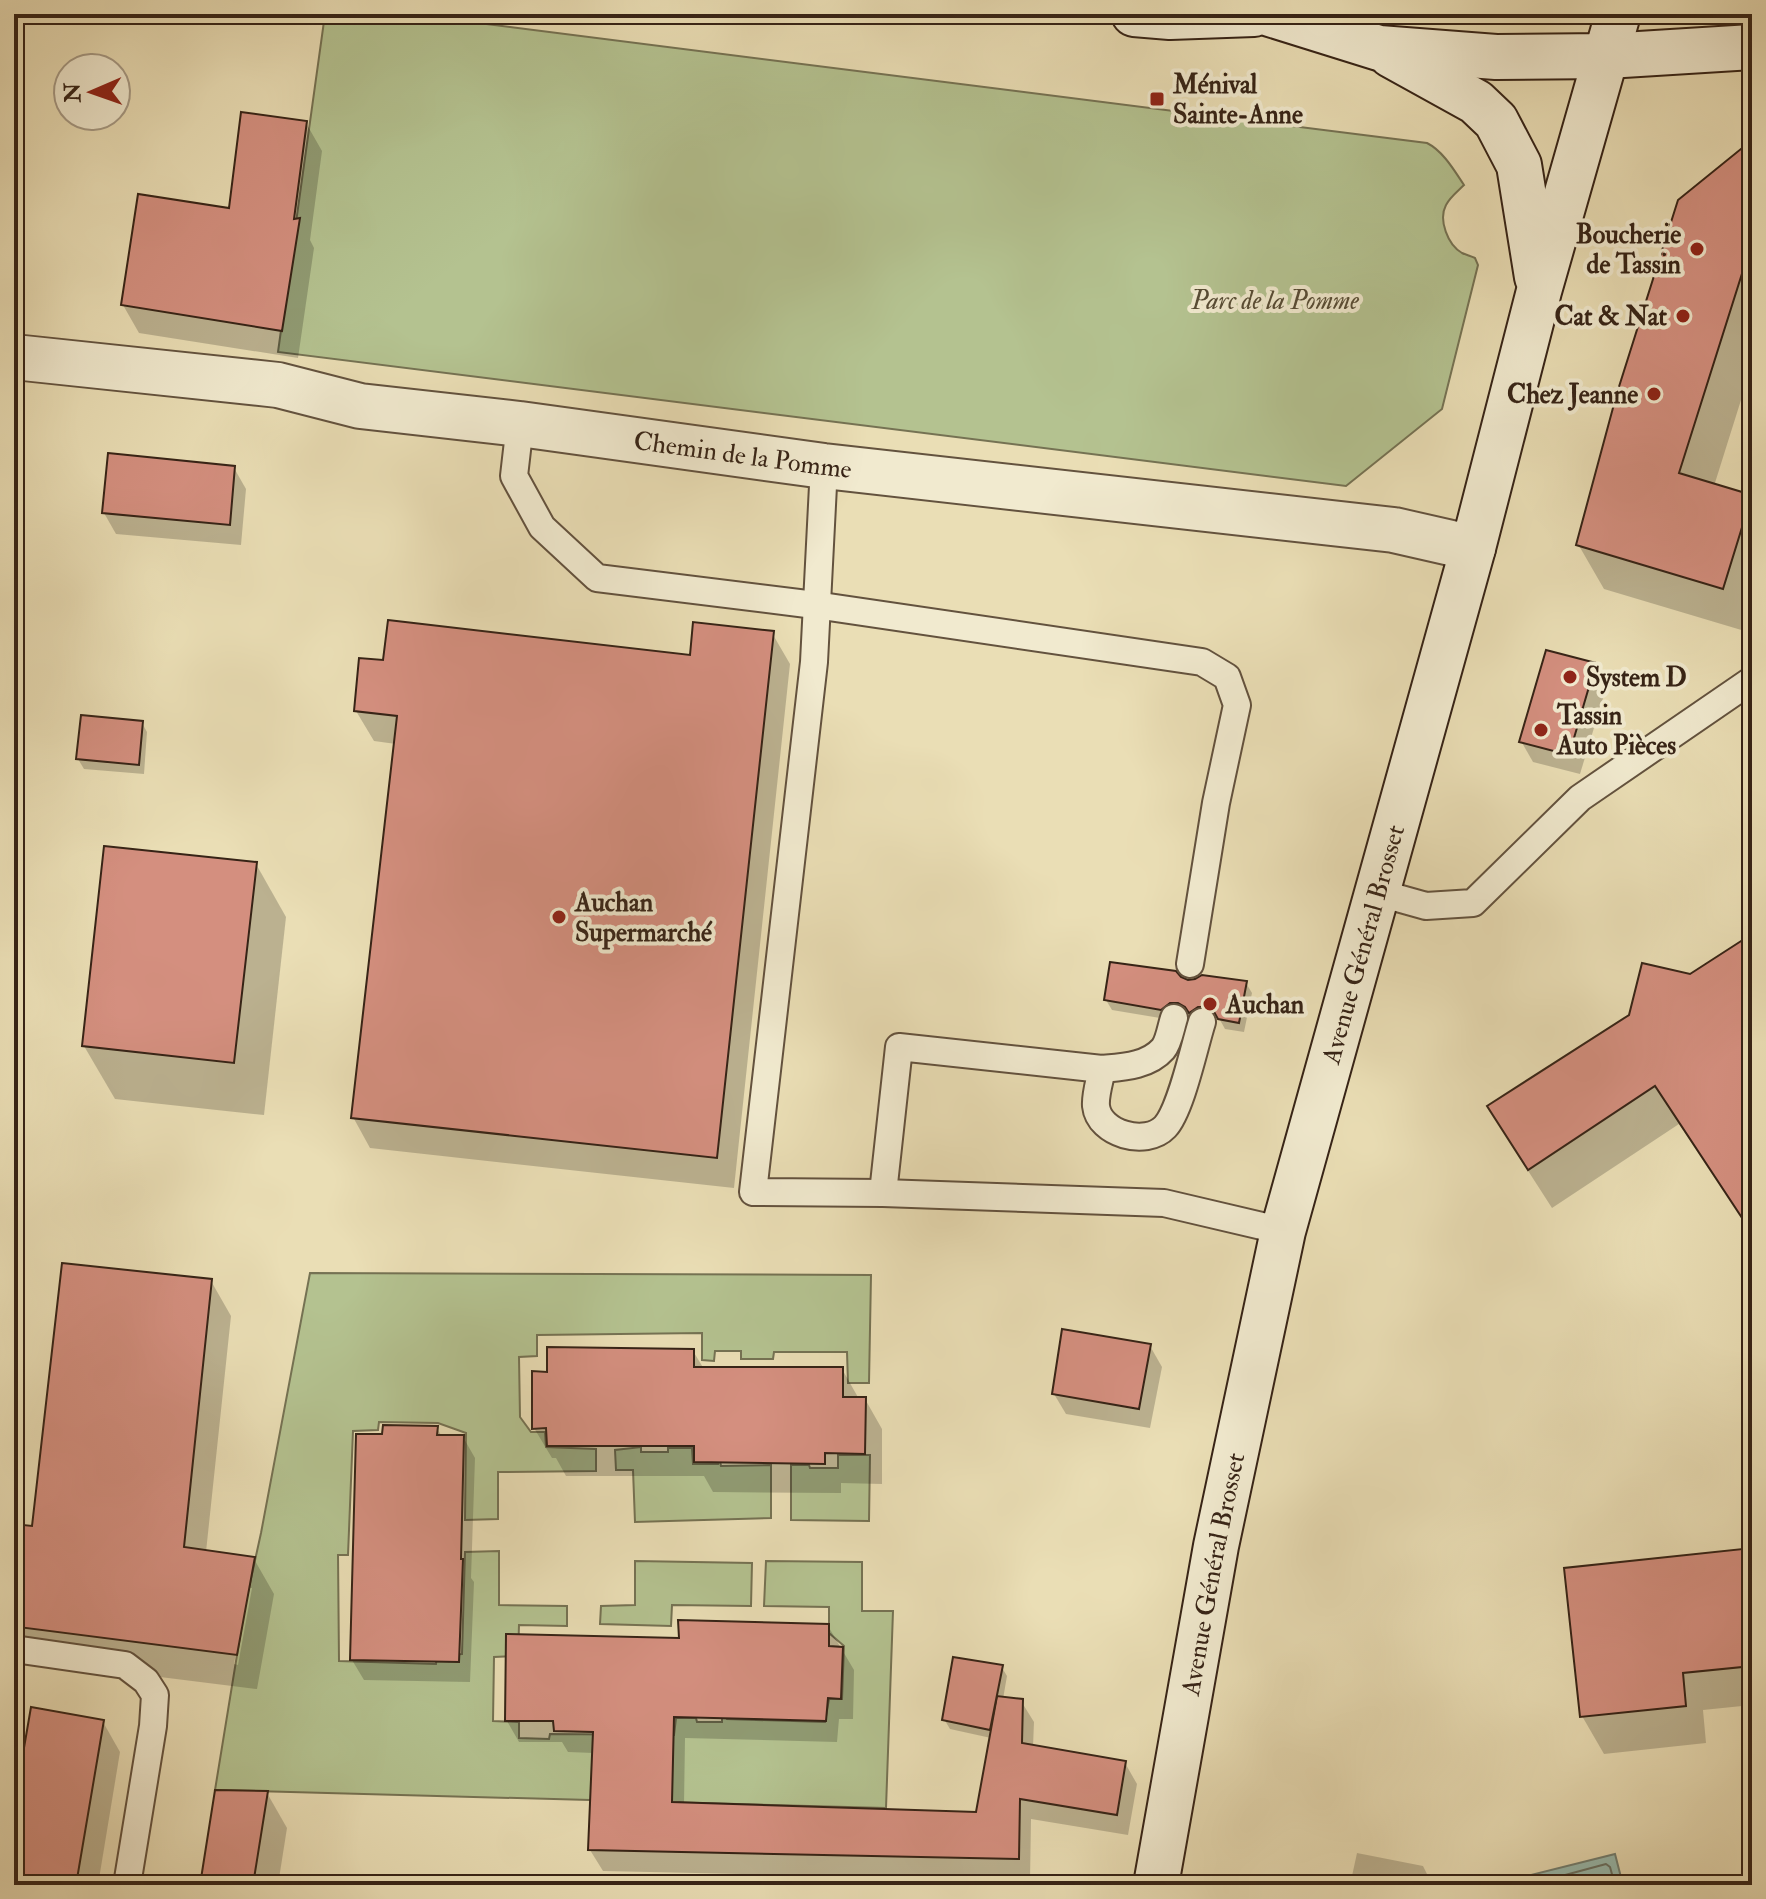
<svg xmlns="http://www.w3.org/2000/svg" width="1766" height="1899" font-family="'IM FELL Double Pica',serif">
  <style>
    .green { fill: #b4c290; stroke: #757253; stroke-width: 2 }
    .water { fill: #98bcb0; stroke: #717f72; stroke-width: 2 }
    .shadow { fill: #0003; fill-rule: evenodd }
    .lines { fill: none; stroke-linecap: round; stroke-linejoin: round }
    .shore { stroke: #677063; stroke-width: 2 }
    .building { fill: #d48f7f; stroke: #362316; stroke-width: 2 }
    .service-casing { stroke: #63523e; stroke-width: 30 }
    .minor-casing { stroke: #63523e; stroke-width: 48 }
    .secondary-casing { stroke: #362316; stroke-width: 48 }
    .service { stroke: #f1eacf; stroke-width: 26 }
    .minor { stroke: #f1eacf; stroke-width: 44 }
    .secondary { stroke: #f1eacf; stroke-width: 44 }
    .poi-dot { fill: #8f2418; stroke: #f1eacf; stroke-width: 3 }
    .labels { text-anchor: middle; stroke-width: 8; stroke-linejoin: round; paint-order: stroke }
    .poi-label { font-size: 26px; font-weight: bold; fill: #362316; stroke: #f1eacf; text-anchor: start }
    .park-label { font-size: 26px; font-style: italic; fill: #564b34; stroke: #f1eacf }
    .street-label { font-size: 26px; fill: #362316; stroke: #f1eacf }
  </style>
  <rect width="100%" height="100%" fill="#eadeb5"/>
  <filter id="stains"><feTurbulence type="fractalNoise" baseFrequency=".0025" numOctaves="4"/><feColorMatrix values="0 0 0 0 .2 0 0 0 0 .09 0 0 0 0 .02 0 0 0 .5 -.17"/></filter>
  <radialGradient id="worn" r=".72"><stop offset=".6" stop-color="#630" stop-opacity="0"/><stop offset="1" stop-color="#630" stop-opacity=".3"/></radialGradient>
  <g class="green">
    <path d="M325,14H407L1427,143C1443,151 1454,170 1464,185C1458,191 1450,197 1446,205C1438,220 1448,245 1462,253C1466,255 1471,256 1475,258L1478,265L1442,409L1346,486L278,352Z"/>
    <polygon points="310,1273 871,1275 869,1383 848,1383 847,1352 774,1352 773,1359 741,1359 741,1351 715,1351 714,1361 702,1360 702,1333 537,1335 537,1356 519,1357 520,1417 531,1432 545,1432 546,1447 596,1449 596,1471 498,1472 498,1519 465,1520 466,1433 438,1423 379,1422 378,1430 353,1431 348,1555 338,1555 339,1661 436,1664 437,1655 462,1654 465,1552 499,1551 499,1605 567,1606 567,1626 519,1625 518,1656 494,1657 493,1721 519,1722 519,1738 549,1739 550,1734 674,1735 676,1718 696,1718 697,1722 722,1722 722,1713 727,1719 825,1722 829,1699 842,1699 844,1646 829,1633 829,1607 764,1606 766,1561 862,1562 862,1611 893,1611 886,1808 215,1790 245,1606 261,1533"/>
    <polygon points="641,1447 641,1452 668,1452 668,1448 692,1448 693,1464 718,1464 719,1456 721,1466 771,1465 771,1518 635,1522 633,1470 616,1470 615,1450"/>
    <polygon points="838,1455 870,1455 869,1521 791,1520 791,1465 809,1465 810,1468 838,1468"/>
    <polygon points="635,1561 752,1563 751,1606 672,1605 671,1626 600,1624 601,1606 635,1605"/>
  </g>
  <polygon class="water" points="1615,1854 1623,1885 1520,1885 1519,1878"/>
  <g class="shadow">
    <polygon points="306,123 322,151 310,240 314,248 298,358 139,333 123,305 231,211"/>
    <polygon points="1752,142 1752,365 1714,486 1750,497 1752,500 1752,618 1748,632 1604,589 1578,544"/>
    <polygon points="234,468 246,489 241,545 116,534 104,513"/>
    <polygon points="772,633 790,664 734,1188 370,1148 353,1117 396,744 374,741 356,711 691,657"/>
    <polygon points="1595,665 1607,685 1580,774 1533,762 1521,741"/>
    <polygon points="142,723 147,732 144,774 84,769 78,759"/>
    <polygon points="256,864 286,917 264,1115 115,1099 84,1046"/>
    <polygon points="1752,936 1752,1235 1679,1124 1552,1208 1512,1146 1490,1107"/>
    <polygon points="1188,982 1246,983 1252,993 1244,1032 1225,1029 1220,1020 1213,1016 1193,1016 1186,1012 1177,1012 1166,1019 1112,1010 1106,1000"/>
    <path d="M211,1281L231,1316L206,1552L254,1559L274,1594L257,1689L40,1662L20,1627L22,1609L14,1608V1526L34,1529ZM248,1588H252L238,1665L234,1664Z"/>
    <polygon points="1150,1346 1162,1367 1150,1428 1066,1414 1054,1394"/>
    <polygon points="693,1351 704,1369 842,1369 859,1399 865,1399 882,1429 882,1484 841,1483 841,1493 713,1492 704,1476 566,1476 556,1458 552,1458 534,1428 549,1374"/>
    <polygon points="437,1428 442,1437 463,1437 475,1458 471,1578 474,1582 470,1682 364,1680 352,1660 384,1436"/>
    <polygon points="1752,1550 1752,1705 1703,1710 1706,1743 1604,1754 1582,1716"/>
    <polygon points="828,1626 854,1670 853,1719 839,1719 837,1742 685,1738 684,1804 978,1814 991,1738 950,1729 944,1719 1001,1666 1007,1676 1003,1699 1021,1701 1034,1722 1033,1747 1125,1763 1137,1784 1128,1835 1031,1819 1030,1880 603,1871 590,1850 594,1753 568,1752 562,1742 519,1742 507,1721 681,1640"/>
    <polygon points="103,1722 120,1752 98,1885 14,1885 14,1818"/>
    <polygon points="267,1793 287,1828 278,1885 202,1885"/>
    <polygon points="1357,1853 1423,1866 1428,1876 1427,1885 1350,1885"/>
  </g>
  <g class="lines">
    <polyline class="shore" points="1528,1885 1606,1864 1610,1867 1615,1885"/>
  </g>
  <g class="building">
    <polygon points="241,112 307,121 294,219 300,218 282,331 121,305 138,194 229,208"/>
    <polygon points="1752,140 1752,242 1679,473 1752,495 1723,589 1576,545 1617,393 1678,200"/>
    <polygon points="108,453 235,466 230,525 102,513"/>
    <polygon points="388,620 690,655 693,622 774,631 717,1158 351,1118 397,716 354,711 359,658 383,660"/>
    <polygon points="1546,650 1596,663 1569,755 1519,742"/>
    <polygon points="81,715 143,721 139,765 76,759"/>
    <polygon points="104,846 257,862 234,1063 82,1046"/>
    <polygon points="1752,934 1752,1233 1655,1086 1528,1170 1487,1106 1629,1015 1642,963 1690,974"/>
    <polygon points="1110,962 1176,971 1181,977 1188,980 1195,979 1202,975 1247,981 1239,1023 1218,1019 1213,1010 1206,1007 1198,1007 1189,1013 1185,1007 1178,1003 1170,1003 1161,1010 1104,1000"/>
    <polygon points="62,1263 212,1279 184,1547 255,1557 237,1655 18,1627 23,1577 14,1576 14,1524 32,1526"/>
    <polygon points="1062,1329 1151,1344 1139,1409 1052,1394"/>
    <polygon points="547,1347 694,1349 694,1367 843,1367 843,1397 866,1397 865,1454 825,1453 825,1464 694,1462 694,1446 547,1446 546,1428 532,1429 532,1371 547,1372"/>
    <polygon points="383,1425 438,1426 437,1435 464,1435 461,1559 463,1559 459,1662 350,1660 356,1434 382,1434"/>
    <polygon points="1752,1548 1752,1666 1683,1673 1686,1706 1580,1717 1564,1568"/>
    <polygon points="678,1620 829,1624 829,1646 843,1647 841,1699 828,1698 826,1721 674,1717 672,1802 976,1812 997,1696 1023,1699 1022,1743 1126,1761 1117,1815 1020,1799 1019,1859 588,1850 593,1732 554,1731 553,1721 505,1721 506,1634 679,1638"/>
    <polygon points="953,1657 1003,1665 990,1730 942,1720"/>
    <polygon points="31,1707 104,1720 76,1885 14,1885 14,1806"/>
    <polygon points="215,1790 268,1791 253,1885 200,1885"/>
  </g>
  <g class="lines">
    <g class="service-casing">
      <g id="service">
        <polyline points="520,424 514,476 542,527 597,578 815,605 1202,662 1227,677 1237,705 1216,803 1190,964"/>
        <polyline points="824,466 814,662 753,1192 883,1193 1164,1203 1283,1231"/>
        <polyline points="1376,892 1426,906 1473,903 1580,798 1752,680"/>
        <path d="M1102,1069C1100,1080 1095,1095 1096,1106C1099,1134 1146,1147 1165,1127C1181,1110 1194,1047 1202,1022"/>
        <path d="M883,1193L899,1047L1102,1069C1123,1067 1148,1066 1163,1049C1169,1042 1171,1027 1174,1018"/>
        <polyline points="14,1649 125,1665 146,1681 155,1695 153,1726 127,1885"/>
      </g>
    </g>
    <g class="minor-casing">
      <g id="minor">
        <path id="s1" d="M14,357L278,385L360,406L520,424L824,466L1394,530L1473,548"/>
      </g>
    </g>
    <g class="secondary-casing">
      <g id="secondary">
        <polyline points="1134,14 1170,17 1254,14"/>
        <polyline points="1270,14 1379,48 1496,57 1607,56 1752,47"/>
        <polyline points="1391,55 1476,102 1496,121 1519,165 1537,277"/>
        <path id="s2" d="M1156,1885L1216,1546L1283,1231L1473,548L1539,291L1618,14"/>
      </g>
    </g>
    <use href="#service" class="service"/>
    <use href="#minor" class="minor"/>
    <use href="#secondary" class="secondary"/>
  </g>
  <g class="poi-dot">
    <rect x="1149" y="91" width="16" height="16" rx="4"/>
    <circle cx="1697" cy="249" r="8"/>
    <circle cx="1683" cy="316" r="8"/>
    <circle cx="1654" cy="394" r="8"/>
    <circle cx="1570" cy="677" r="8"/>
    <circle cx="1541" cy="730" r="8"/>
    <circle cx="559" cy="917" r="8"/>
    <circle cx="1210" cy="1004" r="8"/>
  </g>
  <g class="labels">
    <g class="poi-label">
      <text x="1173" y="93">Ménival<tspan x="1173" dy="30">Sainte-Anne</tspan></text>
      <text x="1681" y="243" text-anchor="end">Boucherie<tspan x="1681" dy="30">de Tassin</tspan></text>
      <text x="1667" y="325" text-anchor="end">Cat &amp; Nat</text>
      <text x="1638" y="403" text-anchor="end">Chez Jeanne</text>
      <text x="1586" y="686">System D</text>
      <text x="1557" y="724">Tassin<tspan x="1557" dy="30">Auto Pièces</tspan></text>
      <text x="575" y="911">Auchan<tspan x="575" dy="30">Supermarché</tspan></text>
      <text x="1226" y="1013">Auchan</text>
    </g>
    <g class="park-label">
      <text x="1275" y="309">Parc de la Pomme</text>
    </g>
    <g class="street-label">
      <text dy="9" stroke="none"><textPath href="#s1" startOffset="736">Chemin de la Pomme</textPath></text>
      <text dy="9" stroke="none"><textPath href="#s2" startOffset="964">Avenue Général Brosset</textPath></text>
      <text dy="9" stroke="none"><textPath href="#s2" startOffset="316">Avenue Général Brosset</textPath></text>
    </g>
  </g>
  <rect width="1766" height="1899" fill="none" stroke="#eadeb5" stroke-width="48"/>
  <rect x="16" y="16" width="1734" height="1867" fill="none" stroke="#362316" stroke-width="4"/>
  <rect x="24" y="24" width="1718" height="1851" fill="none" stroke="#362316" stroke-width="2"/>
  <g transform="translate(92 92) rotate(268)"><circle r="38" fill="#f1eacf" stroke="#a69a85" stroke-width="2"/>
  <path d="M0-6L14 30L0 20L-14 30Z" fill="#8f2418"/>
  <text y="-12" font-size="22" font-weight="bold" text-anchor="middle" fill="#362316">N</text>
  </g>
  <rect width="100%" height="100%" filter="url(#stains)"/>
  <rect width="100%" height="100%" fill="url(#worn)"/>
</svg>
